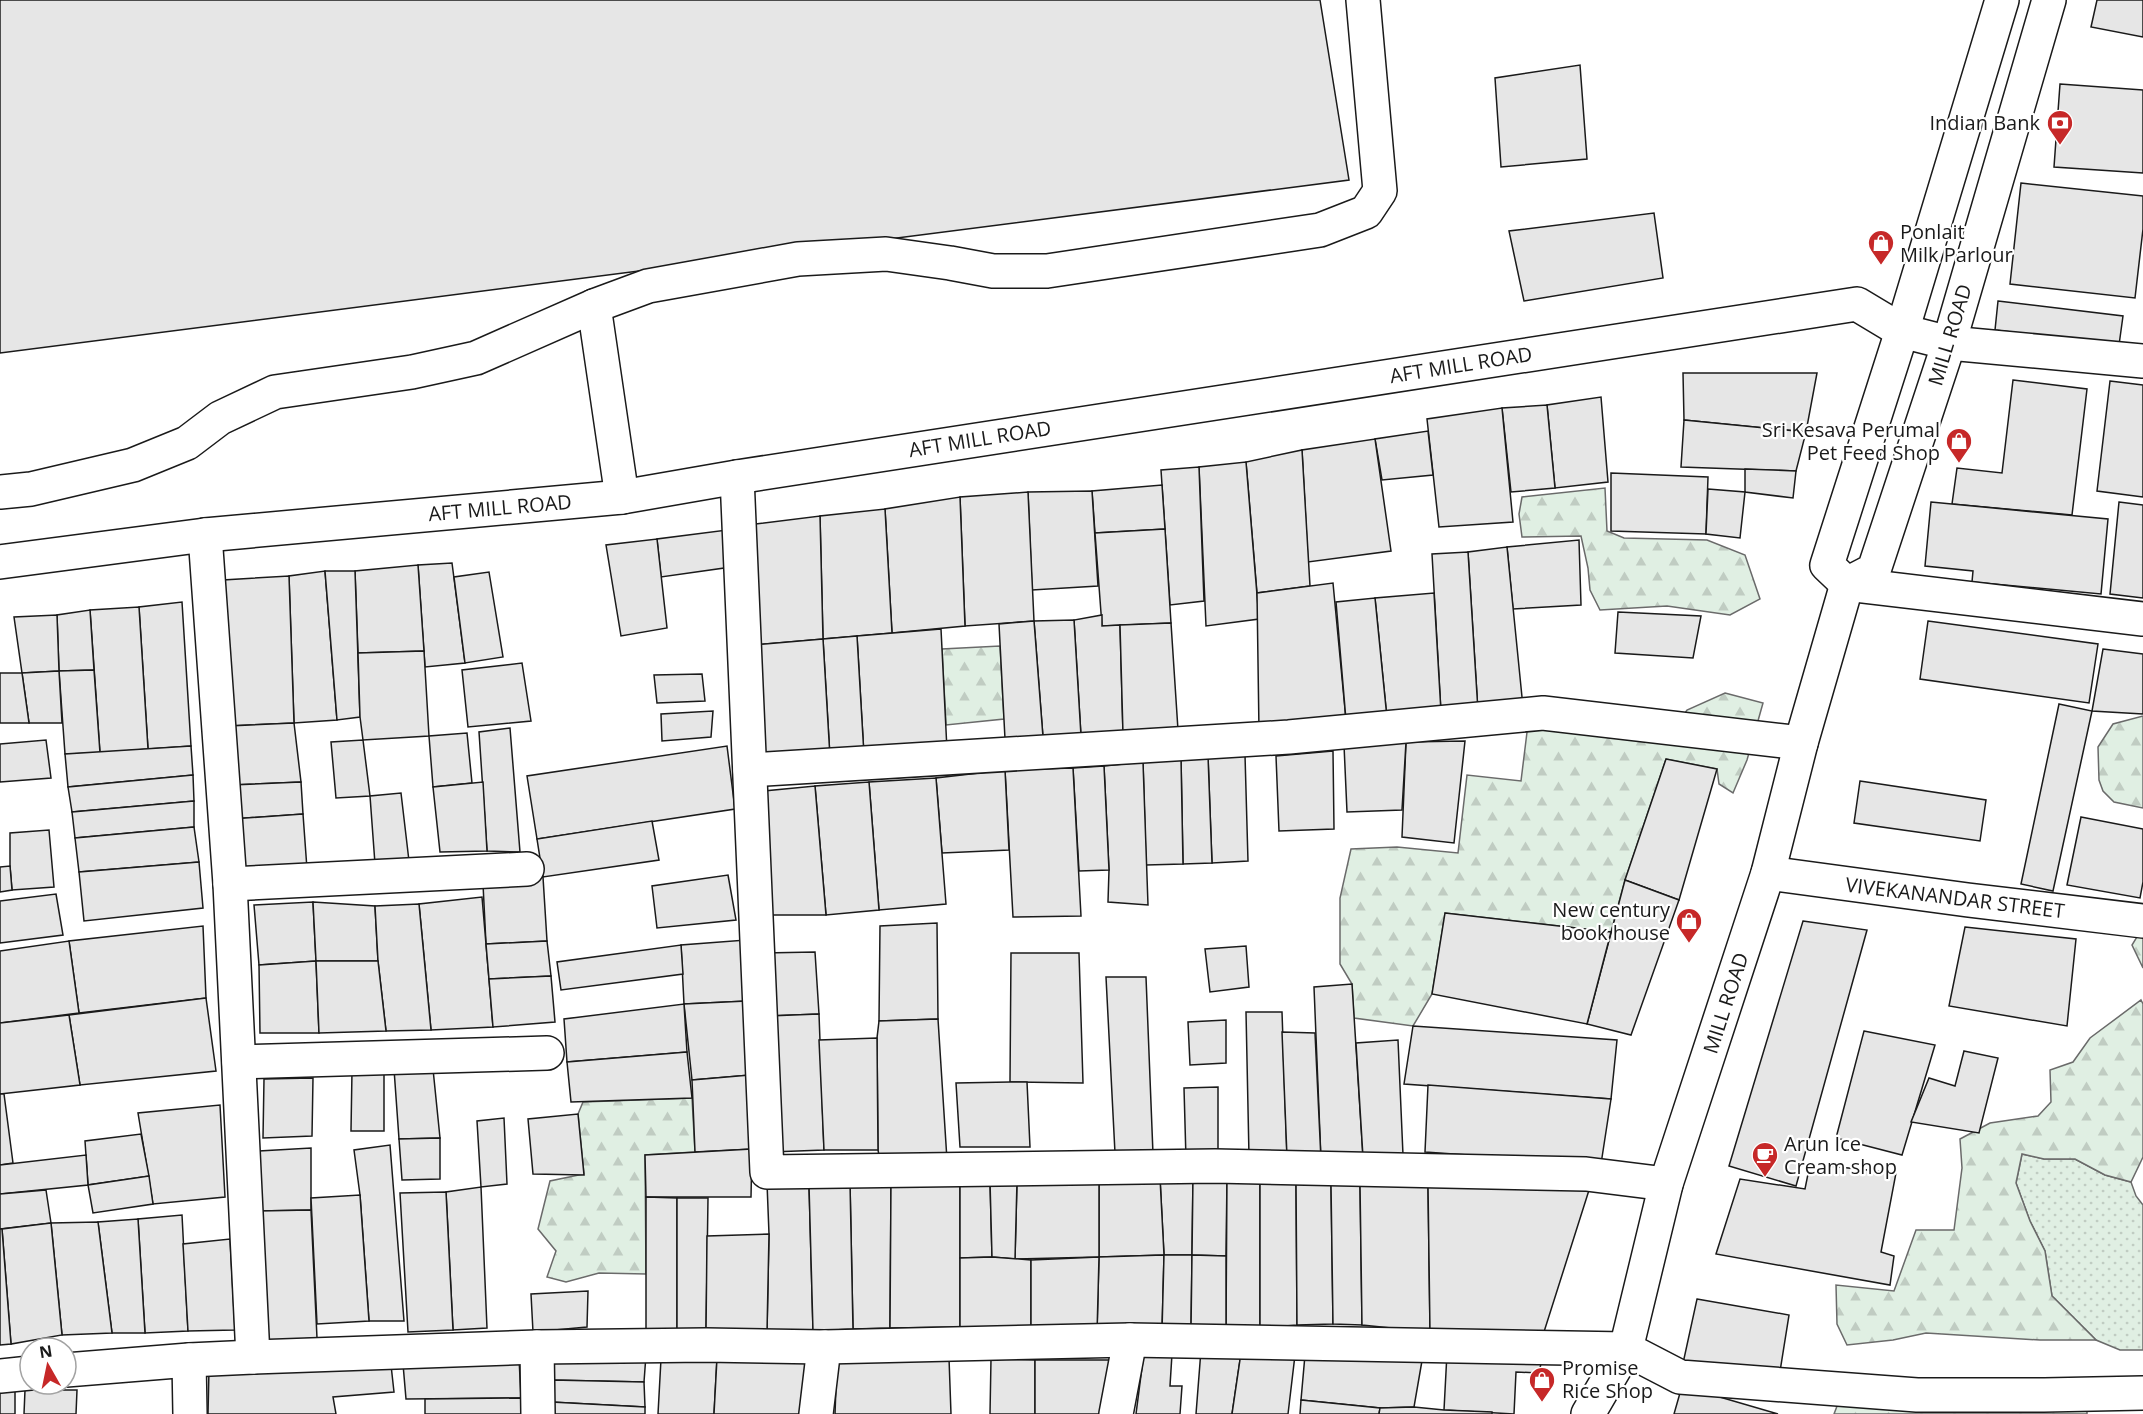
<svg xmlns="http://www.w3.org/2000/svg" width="2143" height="1414" font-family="'Open Sans',sans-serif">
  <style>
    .grass { fill: url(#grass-dots); stroke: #6a6a6a; stroke-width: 1.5 }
    .forest { fill: url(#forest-firs); stroke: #6a6a6a; stroke-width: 1.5 }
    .building { fill: #e6e6e6; stroke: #1a1a1a; stroke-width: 1.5 }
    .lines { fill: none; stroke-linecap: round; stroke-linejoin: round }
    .minor-casing { stroke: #1a1a1a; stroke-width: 36 }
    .major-casing { stroke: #1a1a1a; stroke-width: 36 }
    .minor { stroke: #fff; stroke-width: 33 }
    .major { stroke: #fff; stroke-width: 33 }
    .labels { text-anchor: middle; stroke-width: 4.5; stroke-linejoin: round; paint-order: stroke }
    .poi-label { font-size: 20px; fill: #1a1a1a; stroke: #fff; text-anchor: end }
    .street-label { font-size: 20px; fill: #1a1a1a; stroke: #fff }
  </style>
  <defs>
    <pattern id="grass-dots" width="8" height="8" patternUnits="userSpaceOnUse" patternTransform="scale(1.5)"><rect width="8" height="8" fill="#e0efe3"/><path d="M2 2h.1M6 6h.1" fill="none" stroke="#c0ccc2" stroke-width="1.8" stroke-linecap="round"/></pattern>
    <pattern id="forest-firs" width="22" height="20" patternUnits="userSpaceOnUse" patternTransform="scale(1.5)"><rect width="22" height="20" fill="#e0efe3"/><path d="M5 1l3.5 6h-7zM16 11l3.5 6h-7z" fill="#c0ccc2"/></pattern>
  </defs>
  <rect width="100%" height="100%" fill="#fff"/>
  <polygon class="grass" points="2022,1154 2044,1159 2075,1159 2105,1175 2131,1182 2136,1196 2143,1205 2143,1350 2120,1350 2096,1340 2052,1296 2045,1251 2030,1221 2016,1183"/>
  <g class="forest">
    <polygon points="1605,488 1607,531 1624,538 1707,540 1745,555 1760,599 1730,615 1667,606 1600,610 1590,590 1588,568 1581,536 1522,537 1519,514 1522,497"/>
    <polygon points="1000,646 1004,719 946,725 942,649"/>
    <polygon points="1725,693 1763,703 1747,760 1733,793 1719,784 1717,769 1666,759 1625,880 1611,932 1445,913 1432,994 1413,1026 1354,1018 1352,984 1340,964 1340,898 1351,849 1397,847 1458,853 1467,775 1521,781 1528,724 1667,739 1687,710"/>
    <polygon points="2143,716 2143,808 2114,802 2103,791 2099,780 2098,747 2113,724"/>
    <polygon points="2143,927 2143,968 2132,945"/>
    <polygon points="2141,1000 2143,1004 2143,1157 2131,1182 2105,1175 2075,1159 2044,1159 2022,1154 2016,1183 2030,1221 2045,1251 2052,1296 2096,1340 2040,1340 1926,1333 1893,1340 1847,1345 1837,1324 1836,1285 1894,1291 1916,1230 1954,1230 1962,1168 1960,1139 1990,1123 2038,1116 2051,1102 2050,1070 2073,1062 2090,1038"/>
    <polygon points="692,1098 695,1152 645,1155 646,1274 599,1273 566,1282 547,1277 556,1251 538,1229 550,1181 584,1174 578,1114 583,1102"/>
    <polygon points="1839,1401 2087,1408 2087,1414 1834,1414"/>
  </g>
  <g class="building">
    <polygon points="0,0 1320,0 1349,180 0,353"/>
    <polygon points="2097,0 2143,0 2143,37 2091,27"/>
    <polygon points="1580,65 1587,159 1501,167 1495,78"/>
    <polygon points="2060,84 2143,90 2143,173 2054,167"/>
    <polygon points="2021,183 2143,196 2143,229 2135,298 2010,284"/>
    <polygon points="1654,213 1663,278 1524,301 1509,231"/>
    <polygon points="1998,301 2123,316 2119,345 1995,330"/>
    <polygon points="1683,373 1817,373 1806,432 1684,420"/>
    <polygon points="2013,380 2087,389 2072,515 1952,504 1957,468 2002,473"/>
    <polygon points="2110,381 2143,385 2143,497 2097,491"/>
    <polygon points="1601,397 1608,482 1555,488 1547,405"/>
    <polygon points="1547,405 1555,488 1511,492 1502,408"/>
    <polygon points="1502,408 1513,522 1439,527 1427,419"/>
    <polygon points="1684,420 1806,432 1796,471 1681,467"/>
    <polygon points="1428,431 1433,475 1382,480 1375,439"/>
    <polygon points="1375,439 1391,551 1308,562 1302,450"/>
    <polygon points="1302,450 1310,586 1257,593 1246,462"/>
    <polygon points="1246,462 1259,619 1206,626 1199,467"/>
    <polygon points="1199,467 1204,601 1170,605 1161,470"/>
    <polygon points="1745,469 1796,471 1793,498 1745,492"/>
    <polygon points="1611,473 1708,477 1706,534 1611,531"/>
    <polygon points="1162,485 1165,529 1095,533 1092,491"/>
    <polygon points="1708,489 1745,492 1740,538 1706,534"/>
    <polygon points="1092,491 1098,586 1032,590 1028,492"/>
    <polygon points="1028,492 1034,621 965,626 960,497"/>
    <polygon points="960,497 965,626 892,633 885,509"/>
    <polygon points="1931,502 2108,519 2101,594 1972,582 1973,571 1925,566"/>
    <polygon points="2119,502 2143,505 2143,598 2110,594"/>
    <polygon points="885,509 892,633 823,639 820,516"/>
    <polygon points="820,516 823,639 753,645 747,525"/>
    <polygon points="1165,529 1171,623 1102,626 1095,533"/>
    <polygon points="727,530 731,567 661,577 657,539"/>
    <polygon points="657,539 667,628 621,636 606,545"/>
    <polygon points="1579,540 1581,605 1513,609 1507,547"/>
    <polygon points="1507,547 1523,707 1478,711 1468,552"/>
    <polygon points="1468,552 1478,711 1441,712 1432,554"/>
    <polygon points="452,563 465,663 425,667 418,565"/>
    <polygon points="418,565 424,651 358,653 355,571"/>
    <polygon points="325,571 337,720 294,723 289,576"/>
    <polygon points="325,571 355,571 360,717 337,720"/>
    <polygon points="489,572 503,657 465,663 454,577"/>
    <polygon points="289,576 294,723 228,726 223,580"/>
    <polygon points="1333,583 1346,720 1259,731 1257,593"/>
    <polygon points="1434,593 1441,712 1387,718 1375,598"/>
    <polygon points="1375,598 1387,718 1346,720 1336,602"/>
    <polygon points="182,602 191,746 148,749 139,607"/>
    <polygon points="139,607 148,749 100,753 90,610"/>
    <polygon points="90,610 94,670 59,671 57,615"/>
    <polygon points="1618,612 1701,616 1693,658 1615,653"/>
    <polygon points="57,615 59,671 22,673 14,617"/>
    <polygon points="1102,615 1102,626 1120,625 1123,734 1081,736 1074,620"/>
    <polygon points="1074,620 1081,736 1043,737 1034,621"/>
    <polygon points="1034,621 1043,737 1005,739 999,624"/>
    <polygon points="1928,621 2098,644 2089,703 1920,679"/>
    <polygon points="1171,623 1178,730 1123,734 1120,625"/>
    <polygon points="941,629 947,750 864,755 857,636"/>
    <polygon points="857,636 864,755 830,757 823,639"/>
    <polygon points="823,639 830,757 760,757 753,645"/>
    <polygon points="2103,649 2143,654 2143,714 2092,711"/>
    <polygon points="424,651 429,736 363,740 360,717 358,653"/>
    <polygon points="522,663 531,721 468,727 462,670"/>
    <polygon points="94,670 100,753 65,754 59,671"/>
    <polygon points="59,671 62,723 29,723 22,673"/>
    <polygon points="0,673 22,673 29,723 0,723"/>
    <polygon points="702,674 705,701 657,703 654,675"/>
    <polygon points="2059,704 2092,711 2053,891 2021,884"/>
    <polygon points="713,711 711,737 662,741 661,714"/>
    <polygon points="294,723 301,782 231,785 228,726"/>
    <polygon points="510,728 520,852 487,851 479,732"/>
    <polygon points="467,733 472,783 433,787 429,736"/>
    <polygon points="46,740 51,778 0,782 0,744"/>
    <polygon points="363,740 370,796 336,798 331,742"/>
    <polygon points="1465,741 1454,843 1402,837 1406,742"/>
    <polygon points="1406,742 1402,810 1347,812 1344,745"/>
    <polygon points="191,746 193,775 68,787 65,754"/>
    <polygon points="727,746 735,809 537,839 527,776"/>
    <polygon points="1333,751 1334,829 1279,831 1276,756"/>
    <polygon points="1245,755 1248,861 1212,863 1208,756"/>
    <polygon points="1208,756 1212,863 1183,864 1181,758"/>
    <polygon points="1181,758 1183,864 1146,865 1143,762"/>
    <polygon points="1666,759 1717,769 1679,900 1625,880"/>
    <polygon points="1143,762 1148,905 1108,902 1109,870 1104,766"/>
    <polygon points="1104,766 1109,870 1079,871 1073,768"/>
    <polygon points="1073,768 1081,916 1013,917 1005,770"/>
    <polygon points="1005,770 1009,850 942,853 936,778"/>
    <polygon points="193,775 194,801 72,812 68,787"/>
    <polygon points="936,778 946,904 879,910 869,782"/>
    <polygon points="1860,781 1986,800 1980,841 1854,823"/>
    <polygon points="301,782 303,814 232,819 231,785"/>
    <polygon points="483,782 487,851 440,852 433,787"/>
    <polygon points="869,782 879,910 826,915 815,786"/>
    <polygon points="815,786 826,915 769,915 764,791"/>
    <polygon points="401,793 409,861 375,864 370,796"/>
    <polygon points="194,801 194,827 75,838 72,812"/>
    <polygon points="303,814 307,869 235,871 232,819"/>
    <polygon points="2081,817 2143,829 2143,882 2140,898 2067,885"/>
    <polygon points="652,821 659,860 543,877 537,839"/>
    <polygon points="194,827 199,862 79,872 75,838"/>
    <polygon points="49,830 54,887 12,890 10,866 10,833"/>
    <polygon points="199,862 203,908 84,921 79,872"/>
    <polygon points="10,866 12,890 0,892 0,867"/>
    <polygon points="728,875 736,920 657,928 652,886"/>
    <polygon points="543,877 547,941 486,944 483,884"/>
    <polygon points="1625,880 1679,900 1631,1035 1587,1024"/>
    <polygon points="56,894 63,935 0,943 0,901"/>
    <polygon points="482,897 493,1027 431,1030 419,904"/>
    <polygon points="313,902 316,961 259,965 254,905"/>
    <polygon points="313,902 375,906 378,961 316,961"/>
    <polygon points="419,904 431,1030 386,1031 378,961 375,906"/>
    <polygon points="1445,913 1611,932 1587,1024 1432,994"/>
    <polygon points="1803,921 1867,930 1796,1186 1729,1166"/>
    <polygon points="937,923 938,1019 879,1021 880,926"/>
    <polygon points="203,926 206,998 79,1013 69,941"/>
    <polygon points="1965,927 2076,939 2067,1026 1949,1006"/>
    <polygon points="746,940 747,1001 684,1004 681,945"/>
    <polygon points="69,941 79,1013 0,1023 0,951"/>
    <polygon points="547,941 551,976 489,979 486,944"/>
    <polygon points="681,945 683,974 561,990 557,962"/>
    <polygon points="1246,946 1249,987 1210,992 1205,949"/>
    <polygon points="815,952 819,1014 768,1016 763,953"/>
    <polygon points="1011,953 1079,953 1083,1083 1010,1082"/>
    <polygon points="316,961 319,1033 260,1033 259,965"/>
    <polygon points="316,961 378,961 386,1031 319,1033"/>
    <polygon points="551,976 555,1022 493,1027 489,979"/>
    <polygon points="1106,977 1146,977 1153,1154 1115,1153"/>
    <polygon points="1352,984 1363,1157 1321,1160 1314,987"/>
    <polygon points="206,998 216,1071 80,1085 69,1015"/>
    <polygon points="747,1001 750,1075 692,1080 684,1004"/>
    <polygon points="684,1004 687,1052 567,1062 564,1019"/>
    <polygon points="1246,1012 1282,1012 1287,1157 1249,1156"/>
    <polygon points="819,1014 824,1150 771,1152 768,1016"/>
    <polygon points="69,1015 80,1085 0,1094 0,1023"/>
    <polygon points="938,1019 947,1160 880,1161 878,1150 877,1038 879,1021"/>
    <polygon points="1226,1020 1226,1063 1190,1065 1188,1022"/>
    <polygon points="1413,1026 1617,1040 1611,1099 1404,1084"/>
    <polygon points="1864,1031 1935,1045 1902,1155 1836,1138"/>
    <polygon points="1282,1032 1315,1033 1321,1160 1287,1157"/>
    <polygon points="877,1038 878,1150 824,1150 819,1040"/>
    <polygon points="1398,1040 1403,1155 1363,1157 1356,1043"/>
    <polygon points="1964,1051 1998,1058 1979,1133 1911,1122 1929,1078 1955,1086"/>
    <polygon points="687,1052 692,1098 571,1102 567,1062"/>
    <polygon points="384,1069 384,1131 351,1131 352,1071"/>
    <polygon points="394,1069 433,1069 440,1138 399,1139"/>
    <polygon points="750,1075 752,1149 695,1152 692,1080"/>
    <polygon points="313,1078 312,1136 263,1138 264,1079"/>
    <polygon points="1010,1082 1027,1082 1030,1147 960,1147 956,1083"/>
    <polygon points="1428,1085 1611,1099 1601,1164 1425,1152"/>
    <polygon points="1218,1087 1218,1159 1186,1159 1184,1088"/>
    <polygon points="0,1094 4,1094 13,1163 0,1165"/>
    <polygon points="220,1105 225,1197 153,1204 138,1113"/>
    <polygon points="578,1114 584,1175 533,1174 528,1119"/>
    <polygon points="504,1118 507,1184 481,1187 477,1121"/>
    <polygon points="141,1134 149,1176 88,1185 85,1141"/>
    <polygon points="440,1138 440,1179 402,1180 399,1139"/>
    <polygon points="390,1145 404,1321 369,1321 360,1195 354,1150"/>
    <polygon points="311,1148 311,1210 258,1211 259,1151"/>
    <polygon points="752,1149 751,1197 646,1197 645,1155"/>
    <polygon points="86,1155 88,1185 0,1194 0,1165"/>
    <polygon points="1810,1164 1896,1173 1881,1252 1894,1256 1890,1285 1716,1254 1740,1179 1805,1189"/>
    <polygon points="149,1176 153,1204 93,1213 88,1185"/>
    <polygon points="1193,1176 1192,1255 1164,1255 1160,1178"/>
    <polygon points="1193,1176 1227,1177 1226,1256 1192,1255"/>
    <polygon points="1227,1177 1260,1179 1260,1328 1226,1328"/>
    <polygon points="1160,1178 1164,1255 1099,1257 1099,1179"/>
    <polygon points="1099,1179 1099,1257 1015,1259 1017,1181"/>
    <polygon points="1260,1179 1296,1180 1297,1325 1260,1328"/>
    <polygon points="1296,1180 1331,1184 1333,1324 1297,1325"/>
    <polygon points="891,1181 890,1328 853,1329 850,1183"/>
    <polygon points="891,1181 960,1184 960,1327 890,1328"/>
    <polygon points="990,1181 992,1257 960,1258 960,1184"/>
    <polygon points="990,1181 1017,1181 1015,1259 992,1257"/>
    <polygon points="767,1183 809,1185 813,1331 767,1332 769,1234"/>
    <polygon points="850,1183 853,1329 813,1331 809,1185"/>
    <polygon points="1331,1184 1360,1184 1362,1325 1333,1324"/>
    <polygon points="1360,1184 1428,1185 1430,1332 1362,1325"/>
    <polygon points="1428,1185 1590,1187 1543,1335 1430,1332"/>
    <polygon points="481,1187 487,1328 453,1330 446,1192"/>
    <polygon points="46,1190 51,1223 0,1229 0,1194"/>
    <polygon points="446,1192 453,1330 408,1332 400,1193"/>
    <polygon points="360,1195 369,1321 317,1324 311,1198"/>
    <polygon points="646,1197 677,1198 677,1335 646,1335"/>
    <polygon points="677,1198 708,1198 706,1333 677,1335"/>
    <polygon points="311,1210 317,1338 266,1341 258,1211"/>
    <polygon points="182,1215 188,1331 145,1333 138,1219"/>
    <polygon points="138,1219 145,1333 112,1333 98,1222"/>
    <polygon points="98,1222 112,1333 62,1335 51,1223"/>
    <polygon points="51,1223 62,1335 11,1344 2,1229"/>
    <polygon points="0,1229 2,1229 11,1344 0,1345"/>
    <polygon points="769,1234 767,1332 706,1333 707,1236"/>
    <polygon points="230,1239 235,1330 188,1331 183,1244"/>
    <polygon points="1164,1255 1162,1331 1097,1333 1099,1257"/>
    <polygon points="1164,1255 1192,1255 1191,1330 1162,1331"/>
    <polygon points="1192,1255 1226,1256 1226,1328 1191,1330"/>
    <polygon points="992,1257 1031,1260 1031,1330 960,1327 960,1258"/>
    <polygon points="1099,1257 1097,1333 1031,1330 1031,1260"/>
    <polygon points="588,1291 587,1327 533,1332 531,1294"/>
    <polygon points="1697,1299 1789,1315 1778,1384 1680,1377"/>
    <polygon points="1201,1350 1241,1353 1232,1414 1196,1414"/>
    <polygon points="1144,1352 1172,1354 1170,1386 1182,1386 1180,1414 1136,1414"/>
    <polygon points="1241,1353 1295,1355 1288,1414 1232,1414"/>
    <polygon points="1447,1353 1543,1354 1539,1373 1516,1372 1514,1414 1444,1410"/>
    <polygon points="646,1355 644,1382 551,1380 552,1356"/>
    <polygon points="1305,1355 1423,1355 1414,1407 1380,1408 1301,1400"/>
    <polygon points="519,1358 521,1398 406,1399 403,1364"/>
    <polygon points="717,1358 714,1414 658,1414 661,1359"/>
    <polygon points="717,1358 811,1362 802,1414 714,1414"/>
    <polygon points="949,1358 951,1414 835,1414 837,1359"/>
    <polygon points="991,1359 1035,1360 1035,1414 990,1414"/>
    <polygon points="1035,1360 1115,1360 1107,1414 1035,1414"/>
    <polygon points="391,1365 394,1392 333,1397 336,1414 208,1414 209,1369"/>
    <polygon points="551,1380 644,1382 645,1407 551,1402"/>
    <polygon points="15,1386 15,1414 0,1414 0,1387"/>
    <polygon points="1682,1386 1778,1414 1674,1414"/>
    <polygon points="25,1390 77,1390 76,1414 24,1414"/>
    <polygon points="521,1398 522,1414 425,1414 425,1399"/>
    <polygon points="1301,1400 1380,1408 1379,1414 1300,1414"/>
    <polygon points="551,1402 645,1407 645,1414 550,1414"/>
    <polygon points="1414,1407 1444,1410 1492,1412 1492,1414 1379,1414 1380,1408"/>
  </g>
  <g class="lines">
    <g class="minor-casing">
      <g id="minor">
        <polyline points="594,306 622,497"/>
        <polyline points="737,477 767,1172 1215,1166 1586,1174 1666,1184"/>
        <polyline points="0,492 31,489 133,465 187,443 220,418 275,392 412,372 476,358 594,306 648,286 798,259 886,254 950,263 993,271 1047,271 1320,230 1366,212 1380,191 1363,0"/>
        <polyline points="205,535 230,884 253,1357"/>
        <polyline points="0,562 205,535 622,497 737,477 1857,304 1902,331 1949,343 2143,361"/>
        <polyline points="1847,584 2143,619"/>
        <polyline points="750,770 1289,737 1543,713 1801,743"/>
        <polyline points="1768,873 1968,900 2143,921"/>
        <polyline points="230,884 527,869"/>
        <polyline points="239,1062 547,1053"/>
        <polyline points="537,1347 538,1414"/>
        <polyline points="189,1360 190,1414"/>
        <polyline points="66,1370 189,1360 253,1357 537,1347 706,1345 824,1347 1130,1340 1626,1349 1680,1377 1917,1395 2044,1395 2143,1393"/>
        <polyline points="0,1376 30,1373"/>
        <polyline points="816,1414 824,1347"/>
        <polyline points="1116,1414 1130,1340"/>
      </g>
    </g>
    <g class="major-casing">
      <g id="major">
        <polyline points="1847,584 1827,565 1902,331 2002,0"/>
        <polyline points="1588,1414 1626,1349 1666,1184 1768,873 1801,743 1847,584 1874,570 1949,343 2049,0"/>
      </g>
    </g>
    <use href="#minor" class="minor"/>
    <use href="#major" class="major"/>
  </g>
  <defs>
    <g id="bank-pin" transform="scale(1.35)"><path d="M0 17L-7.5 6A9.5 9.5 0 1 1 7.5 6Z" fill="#c62828" stroke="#fff"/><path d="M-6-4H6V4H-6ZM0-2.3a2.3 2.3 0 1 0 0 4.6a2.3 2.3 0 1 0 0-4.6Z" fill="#fff"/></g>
    <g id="shop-pin" transform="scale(1.35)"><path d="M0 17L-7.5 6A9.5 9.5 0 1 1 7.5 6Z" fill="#c62828" stroke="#fff"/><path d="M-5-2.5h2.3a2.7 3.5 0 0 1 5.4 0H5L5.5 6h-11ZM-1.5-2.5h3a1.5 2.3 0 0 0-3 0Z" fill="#fff"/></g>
    <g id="cafe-pin" transform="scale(1.35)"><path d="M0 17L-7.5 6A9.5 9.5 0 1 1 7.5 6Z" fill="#c62828" stroke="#fff"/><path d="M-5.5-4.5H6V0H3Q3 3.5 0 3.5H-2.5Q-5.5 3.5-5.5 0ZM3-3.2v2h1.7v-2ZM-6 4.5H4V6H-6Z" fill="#fff"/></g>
  </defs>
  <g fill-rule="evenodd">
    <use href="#bank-pin" x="2060" y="123"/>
    <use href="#shop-pin" x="1881" y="243"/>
    <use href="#shop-pin" x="1959" y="441"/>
    <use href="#shop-pin" x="1689" y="921"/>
    <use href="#cafe-pin" x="1765" y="1155"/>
    <use href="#shop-pin" x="1542" y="1380"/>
  </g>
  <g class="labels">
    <g class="poi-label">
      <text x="2040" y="130">Indian Bank</text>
      <text x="1900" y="239" text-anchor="start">Ponlait<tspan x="1900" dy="23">Milk Parlour</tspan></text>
      <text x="1940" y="437">Sri Kesava Perumal<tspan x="1940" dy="23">Pet Feed Shop</tspan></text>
      <text x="1670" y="917">New century<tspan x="1670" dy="23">book house</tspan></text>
      <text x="1784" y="1151" text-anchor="start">Arun Ice<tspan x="1784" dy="23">Cream shop</tspan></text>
      <text x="1562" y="1375" text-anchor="start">Promise<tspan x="1562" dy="23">Rice Shop</tspan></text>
    </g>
    <g class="street-label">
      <text transform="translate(1950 335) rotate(-73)" y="7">MILL ROAD</text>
      <text transform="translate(1461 365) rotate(-9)" y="7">AFT MILL ROAD</text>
      <text transform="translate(980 439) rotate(-9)" y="7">AFT MILL ROAD</text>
      <text transform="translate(500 508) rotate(-5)" y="7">AFT MILL ROAD</text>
      <text transform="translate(1955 898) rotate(7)" y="7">VIVEKANANDAR STREET</text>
      <text transform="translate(1726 1003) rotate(-72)" y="7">MILL ROAD</text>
    </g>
  </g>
  <g transform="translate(48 1366) rotate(351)"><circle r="28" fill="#ffffff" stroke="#a3a3a3" stroke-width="1.5"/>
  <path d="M0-4.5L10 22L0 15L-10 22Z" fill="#c62828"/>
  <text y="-9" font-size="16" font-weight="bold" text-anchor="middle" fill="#1a1a1a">N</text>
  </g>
</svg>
